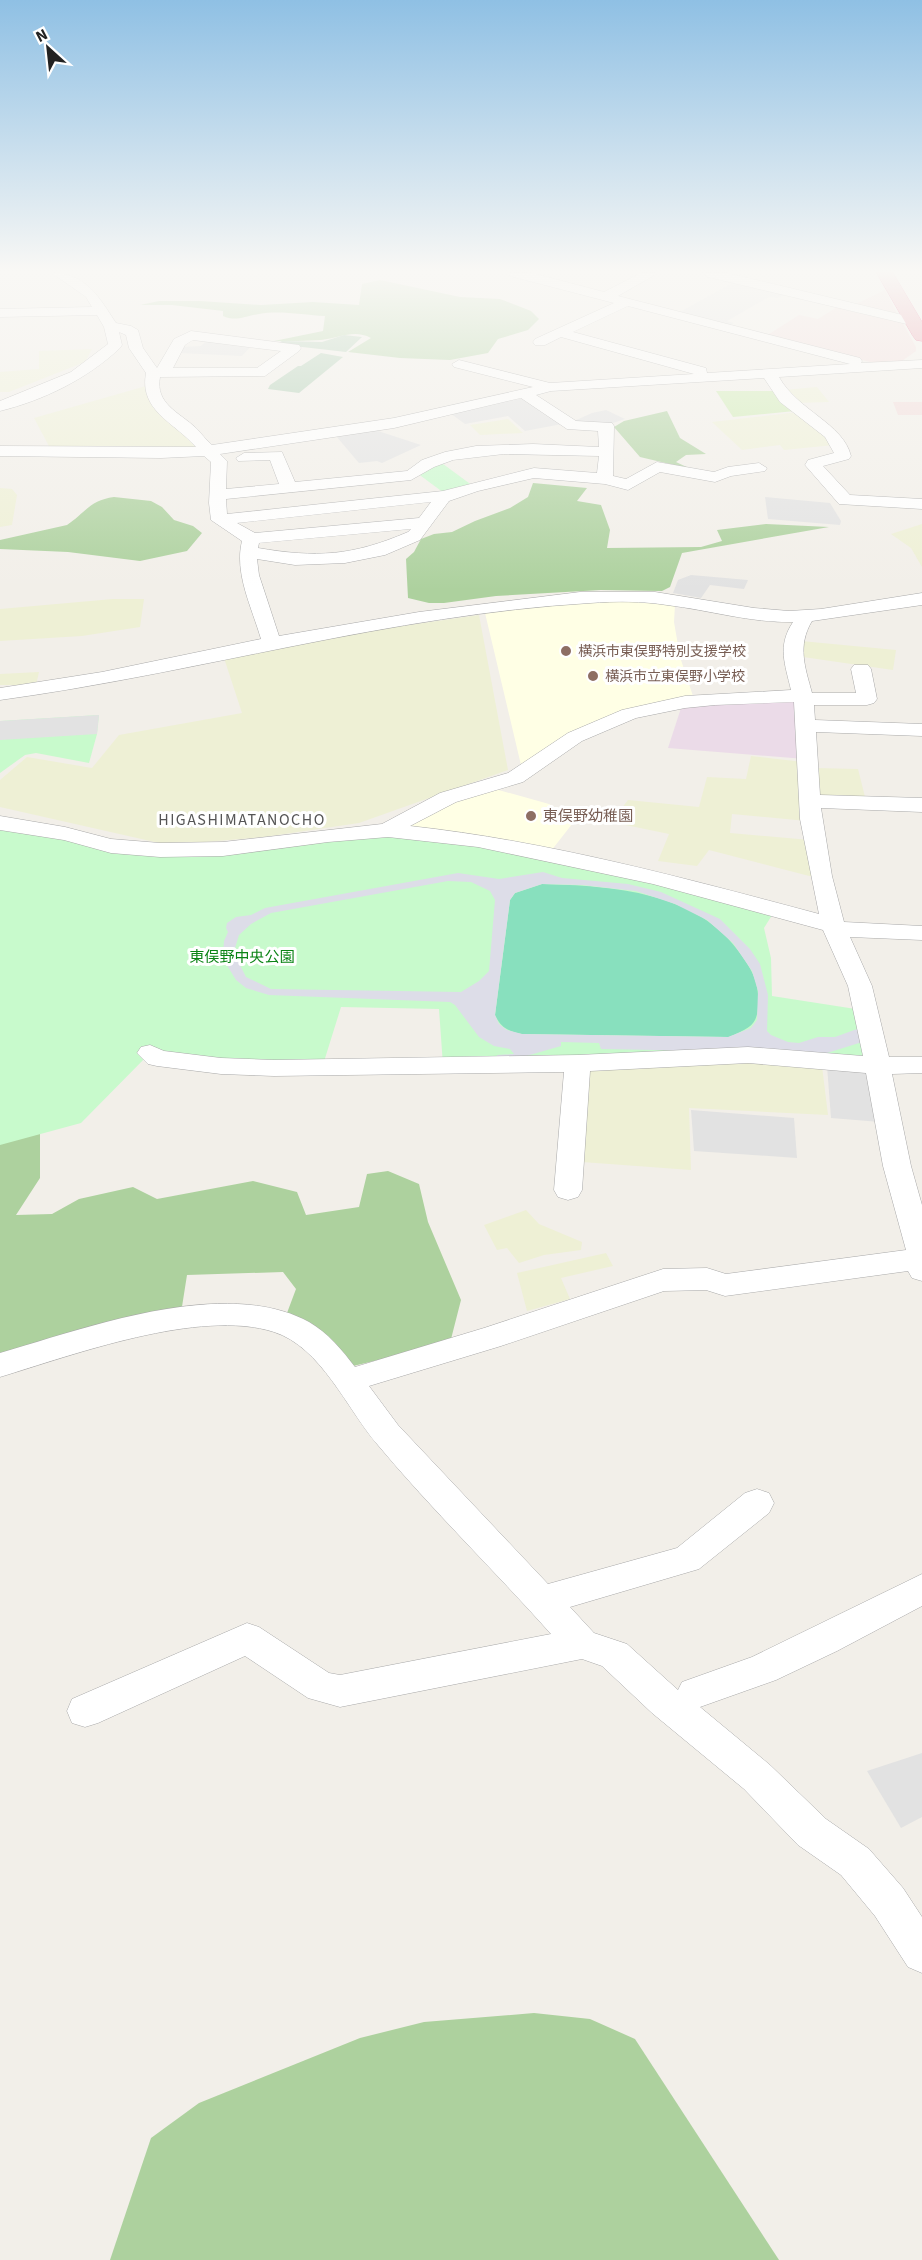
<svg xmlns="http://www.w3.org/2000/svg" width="922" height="2260" font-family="'Source Sans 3','Noto Sans JP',sans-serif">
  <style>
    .commercial { fill: #f2dad9 }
    .industrial { fill: #ebdbe8 }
    .education { fill: #ffffe5 }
    .farmland { fill: #eef0d5 }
    .grass { fill: #cdebb0 }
    .forest { fill: #add19e }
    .cemetery { fill: #aacbaf }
    .park { fill: #c8facc }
    .pitch { fill: #88e0be }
    .parking { fill: #e2e2e2 }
    .plaza { fill: #dddde8; fill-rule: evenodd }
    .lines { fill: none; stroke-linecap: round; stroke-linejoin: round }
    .minor-casing { stroke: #a9a9a9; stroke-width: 1 }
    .highway-casing { stroke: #dc2a67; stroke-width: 1 }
    .minor { fill: #fff; fill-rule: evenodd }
    .highway { fill: #e892a2; fill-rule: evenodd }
    .education-dot { fill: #8d6e63; stroke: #fff; stroke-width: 2 }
    .labels { text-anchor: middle; stroke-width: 6; stroke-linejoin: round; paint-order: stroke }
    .far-education-label { font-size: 14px; fill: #785e54; stroke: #fff; text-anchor: start }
    .education-label { font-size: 15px; fill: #785e54; stroke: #fff; text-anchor: start }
    .park-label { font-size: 15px; fill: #0c8416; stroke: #fff }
    .neighbourhood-label { font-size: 16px; letter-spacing: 1.5px; fill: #555; stroke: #fff }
  </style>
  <rect width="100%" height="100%" fill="#f2efe9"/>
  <g class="commercial">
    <polygon points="885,290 899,317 852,306"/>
    <polygon points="839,306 901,320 916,347 916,351 902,361 874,363 766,336 799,315 818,319"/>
    <polygon points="893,402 922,402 922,415 898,415"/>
  </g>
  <polygon class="industrial" points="790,700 798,703 805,759 668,748 682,705"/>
  <g class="education">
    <polygon points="623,600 675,605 674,622 680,657 693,696 552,745 521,765 485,613 577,602"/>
    <polygon points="495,789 549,804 576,819 551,851 493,838 403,828 428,810"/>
  </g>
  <g class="farmland">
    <polygon points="92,349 85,362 9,392 0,392 0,372 39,369 39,351"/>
    <polygon points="146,386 187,433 197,448 50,448 34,418"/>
    <polygon points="817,387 829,402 794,403 783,390"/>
    <polygon points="799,412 834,445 784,450 780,445 742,450 712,422"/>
    <polygon points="508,419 523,433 480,435 470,425"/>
    <polygon points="0,488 12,489 17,495 12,525 0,527"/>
    <polygon points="922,524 922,567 911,548 891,534"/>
    <polygon points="113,599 144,599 140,627 82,636 0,641 0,609"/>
    <polygon points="479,615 508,770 359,823 264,837 168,845 0,807 0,780 27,757 92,768 119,735 242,713 224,658 332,636"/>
    <polygon points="801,641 896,650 893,670 803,657"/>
    <polygon points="39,672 36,685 0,685 0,674"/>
    <polygon points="751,756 803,762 807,821 732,814 730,833 810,840 813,877 709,850 697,866 658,861 669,834 611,822 628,800 699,807 707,777 746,779"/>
    <polygon points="815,768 858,769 866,801 820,799"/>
    <polygon points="755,1062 822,1066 828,1115 689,1108 691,1170 582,1162 589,1069"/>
    <polygon points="526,1210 539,1224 582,1242 581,1250 544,1255 519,1263 507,1248 497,1250 484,1225"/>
    <polygon points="606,1253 613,1266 561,1278 570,1299 527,1311 517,1273"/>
  </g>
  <polygon class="grass" points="716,391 775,391 795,411 733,417"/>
  <g class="forest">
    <path d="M380,280L460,297L500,299L531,311L539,319L528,330L498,339L488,353L450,360L400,358L348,352L371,338C354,329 340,338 321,340C306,341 290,341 274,341L323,331L325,316C304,315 279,310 259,314C245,316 236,322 223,316V311L172,305H140L159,301H200L261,305L313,302L359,305L362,284Z"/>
    <polygon points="667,411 680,438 706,454 686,455 676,462 691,469 640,457 614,427 624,421"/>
    <polygon points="533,483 587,488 577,501 601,505 610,530 607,548 701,547 722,541 717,530 766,524 829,527 682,553 670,587 662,591 601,590 496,596 444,603 429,603 408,598 406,559 414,552 421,539 434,534 452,532 475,521 510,508 528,497"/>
    <path d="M114,497L151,501L162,507L174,520L193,526L202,533L187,551L140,561L68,552L0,549V540L67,525C85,513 90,500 114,497Z"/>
    <polygon points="0,1114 40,1133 40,1178 16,1215 52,1214 79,1199 133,1187 157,1199 253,1181 297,1192 306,1215 359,1207 367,1174 388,1171 419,1184 428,1222 461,1300 450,1343 353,1366 327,1338 287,1313 296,1289 283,1272 187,1275 181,1313 0,1353"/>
    <polygon points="534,2013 590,2019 635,2039 779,2260 110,2260 151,2138 199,2103 360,2038 424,2022"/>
  </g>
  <g class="cemetery">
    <polygon points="344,335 362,337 346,352 276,344 282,341 322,342"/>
    <polygon points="321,353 343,357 299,393 268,389 270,385 298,366 301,366"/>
  </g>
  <g class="park">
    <polygon points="439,461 473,486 444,493 417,473"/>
    <polygon points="99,715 97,734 89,763 36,753 25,755 0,773 0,721"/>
    <polygon points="0,823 133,849 328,835 478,840 774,912 764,928 771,958 772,996 862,1010 876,1057 824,1060 443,1065 439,1009 341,1007 322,1068 150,1053 81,1123 0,1145"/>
  </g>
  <path class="pitch" d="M542,884C612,886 699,891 742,956C750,967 757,979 758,994C759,1023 755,1026 729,1037L522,1034C508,1031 501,1028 495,1015L510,900L515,893Z"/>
  <g class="parking">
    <polygon points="734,282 785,294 778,298 769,297 727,321 734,323 728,326 678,313"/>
    <polygon points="206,341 253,344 242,356 179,353 182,347 201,346"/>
    <polygon points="522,396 562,424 525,431 508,416 465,424 450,413"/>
    <polygon points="606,410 625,419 613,423 575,425 572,422 592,413"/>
    <polygon points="375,430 421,445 382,463 377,461 359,463 336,436"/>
    <polygon points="765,497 830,503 841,521 840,525 768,519"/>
    <polygon points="691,575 748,580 744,589 710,585 701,598 673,593 678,580"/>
    <polygon points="99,715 97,734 0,740 0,721"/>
    <polygon points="827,1066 867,1069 880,1122 831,1118"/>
    <polygon points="691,1110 794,1118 797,1158 694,1151"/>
    <polygon points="922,1753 922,1817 901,1828 867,1771"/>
  </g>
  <path class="plaza" d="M543,872L562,878L628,884L661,892L720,919L750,949L760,964L768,995L767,1031L771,1035L788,1042L799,1043L818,1037H835L857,1029L872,1039L827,1053L601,1049L599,1043L561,1042V1046L498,1064L497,1055L514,1054L510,1049L494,1046L479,1037L455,1005L450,1002L269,995L246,988L236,980L225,962L223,955L224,941L228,932L226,928L227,923L236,917L251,915L265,908L458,873L499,879ZM448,881L471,882L490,891L495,900L489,971L479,981L461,992L271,989L246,977L238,961L235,948L239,935L251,924L271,913ZM542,884L582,885L636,891L675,904L707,920L733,943L752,971L758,991L757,1020L751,1028L728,1037L522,1034L507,1030L499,1024L495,1015L510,900L515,893Z"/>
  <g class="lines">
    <g class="minor-casing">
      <g id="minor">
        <path d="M52,273C86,273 99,297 116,323L131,326L138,330L143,348L157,368L174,339L191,331L299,345L301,348L299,351L265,376L160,377C155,404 179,412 196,428C201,433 206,440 212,445L394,418L533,387L454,367L452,364L459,360L550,383L694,374L561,337L545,345H535L533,342L535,339L614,303L510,276L509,273H532L604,292L641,273H658L618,296L860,358L862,361L861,363L922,360V368L779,377C798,411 843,423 851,456L849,459L823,466L850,495L922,499V509L839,504L805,465L808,460L834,453L825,437L780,402L764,378L551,391L536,395L576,421L612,423L614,426L613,476L626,479L657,462L714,472L728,467L759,463L767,468L765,471L731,476L715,482L660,472L628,490L605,484L534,478L478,491L449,501L420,540L385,555L345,563L295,565L257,559L259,575L279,636L419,612L580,592H655L754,608L789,611L821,609L922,593V605L812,621C797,646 805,667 812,693H856L851,669L854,665H868L871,669L877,699L874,703L867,705H814L815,720L922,724V736L816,732L820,795L922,798V812L821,808L832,876L844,922L922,926V940L850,937L872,986L889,1057H922V1073L892,1074L911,1166L922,1205V1281L912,1278L908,1271L725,1296L706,1290L664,1291L501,1346L369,1386L398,1425L548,1584L677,1548L745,1493L757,1489L769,1493L774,1503L769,1513L699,1569L570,1607L594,1633L627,1644L678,1690L682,1682L752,1657L922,1574V1606L837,1651L776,1680L700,1707L770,1765L826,1819L869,1849L903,1888L922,1917V1973L908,1967L875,1916L841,1875L798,1845L744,1789L652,1713L602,1666L582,1659L340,1707L308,1698L245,1656L98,1723L85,1727L72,1723L67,1711L72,1699L247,1623L259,1627L329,1673L340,1675L551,1634C494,1570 432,1510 377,1444C347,1409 321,1347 274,1332C200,1308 73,1355 0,1377V1353C86,1328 225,1276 309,1322C328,1333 342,1350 355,1367L484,1328L663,1269L707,1268L726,1274L906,1250L883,1166L866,1073L748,1063L590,1071L582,1190L578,1197L568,1200L558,1197L554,1190L564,1072L274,1076L221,1074L157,1066L148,1064L137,1053L141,1047L150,1045L164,1051L221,1058L274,1060L578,1055L748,1047L863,1056L848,986L823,930L653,884L478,847L388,837L328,842L223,856L160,857L111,853L64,840L0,830V816L65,827L111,839L160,843L223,842L382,824L440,793L508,773L568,733L622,710L685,696L791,690C785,664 777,646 793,622C751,623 709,610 667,605C642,601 616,601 590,603C390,615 198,673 0,700V688L102,672L261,639C252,608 234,573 242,541L211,520L209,503L211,462L204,456L161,458L0,456V446L196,447C174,422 139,411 146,373L129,348L126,335L119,332L122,345L120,348C87,379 44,400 0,411V401L71,372L108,344L104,327L97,315L0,317V309L92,307L86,297ZM628,306L850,364L707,373L706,368L573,332ZM193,340L281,351L257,368H173L185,345ZM521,398L567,429L598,431L599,447L533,444L476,446L445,452L422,460L407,471L295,482L282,452L244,453L236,458L238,461L270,460L279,484L226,489L227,461L220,454L394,428ZM504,454L599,456L597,473L534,468L443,491L227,514L226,499L411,480L434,467L453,460ZM431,502L419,518L255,533L237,523ZM411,529L408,532C352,556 317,558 258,548L259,543ZM794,702L800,819L819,914C684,878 548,841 410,826L456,802L523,782L582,741L636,718L685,708L715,705Z"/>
        <polygon points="702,273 727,273 911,317 918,321 911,325 708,277"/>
      </g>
    </g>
    <g class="highway-casing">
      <polygon id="highway" points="877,273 893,273 922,322 922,341 916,340 913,336"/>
    </g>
    <use href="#minor" class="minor"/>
    <use href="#highway" class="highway"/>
  </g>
  <linearGradient id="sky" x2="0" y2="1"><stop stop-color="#8fc0e4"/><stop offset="0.46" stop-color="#f9f8f5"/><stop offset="1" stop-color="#f9f8f5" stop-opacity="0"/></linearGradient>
  <rect width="922" height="590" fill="url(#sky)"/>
  <g class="education-dot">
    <circle cx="566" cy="651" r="6"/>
    <circle cx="593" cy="676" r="6"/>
    <circle cx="531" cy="816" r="6"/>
  </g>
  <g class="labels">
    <g class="far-education-label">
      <text x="578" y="656">横浜市東俣野特別支援学校</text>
      <text x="605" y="681">横浜市立東俣野小学校</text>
    </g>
    <g class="education-label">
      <text x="543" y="821">東俣野幼稚園</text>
    </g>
    <g class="park-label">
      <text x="242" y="962">東俣野中央公園</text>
    </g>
    <g class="neighbourhood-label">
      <text x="242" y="825">HIGASHIMATANOCHO</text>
    </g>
  </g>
  <g transform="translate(48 48) rotate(333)" stroke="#ffffff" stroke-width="4.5" paint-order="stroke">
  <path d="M0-4.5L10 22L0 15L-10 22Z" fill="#222222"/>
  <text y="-9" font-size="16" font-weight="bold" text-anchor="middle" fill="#222222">N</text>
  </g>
</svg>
